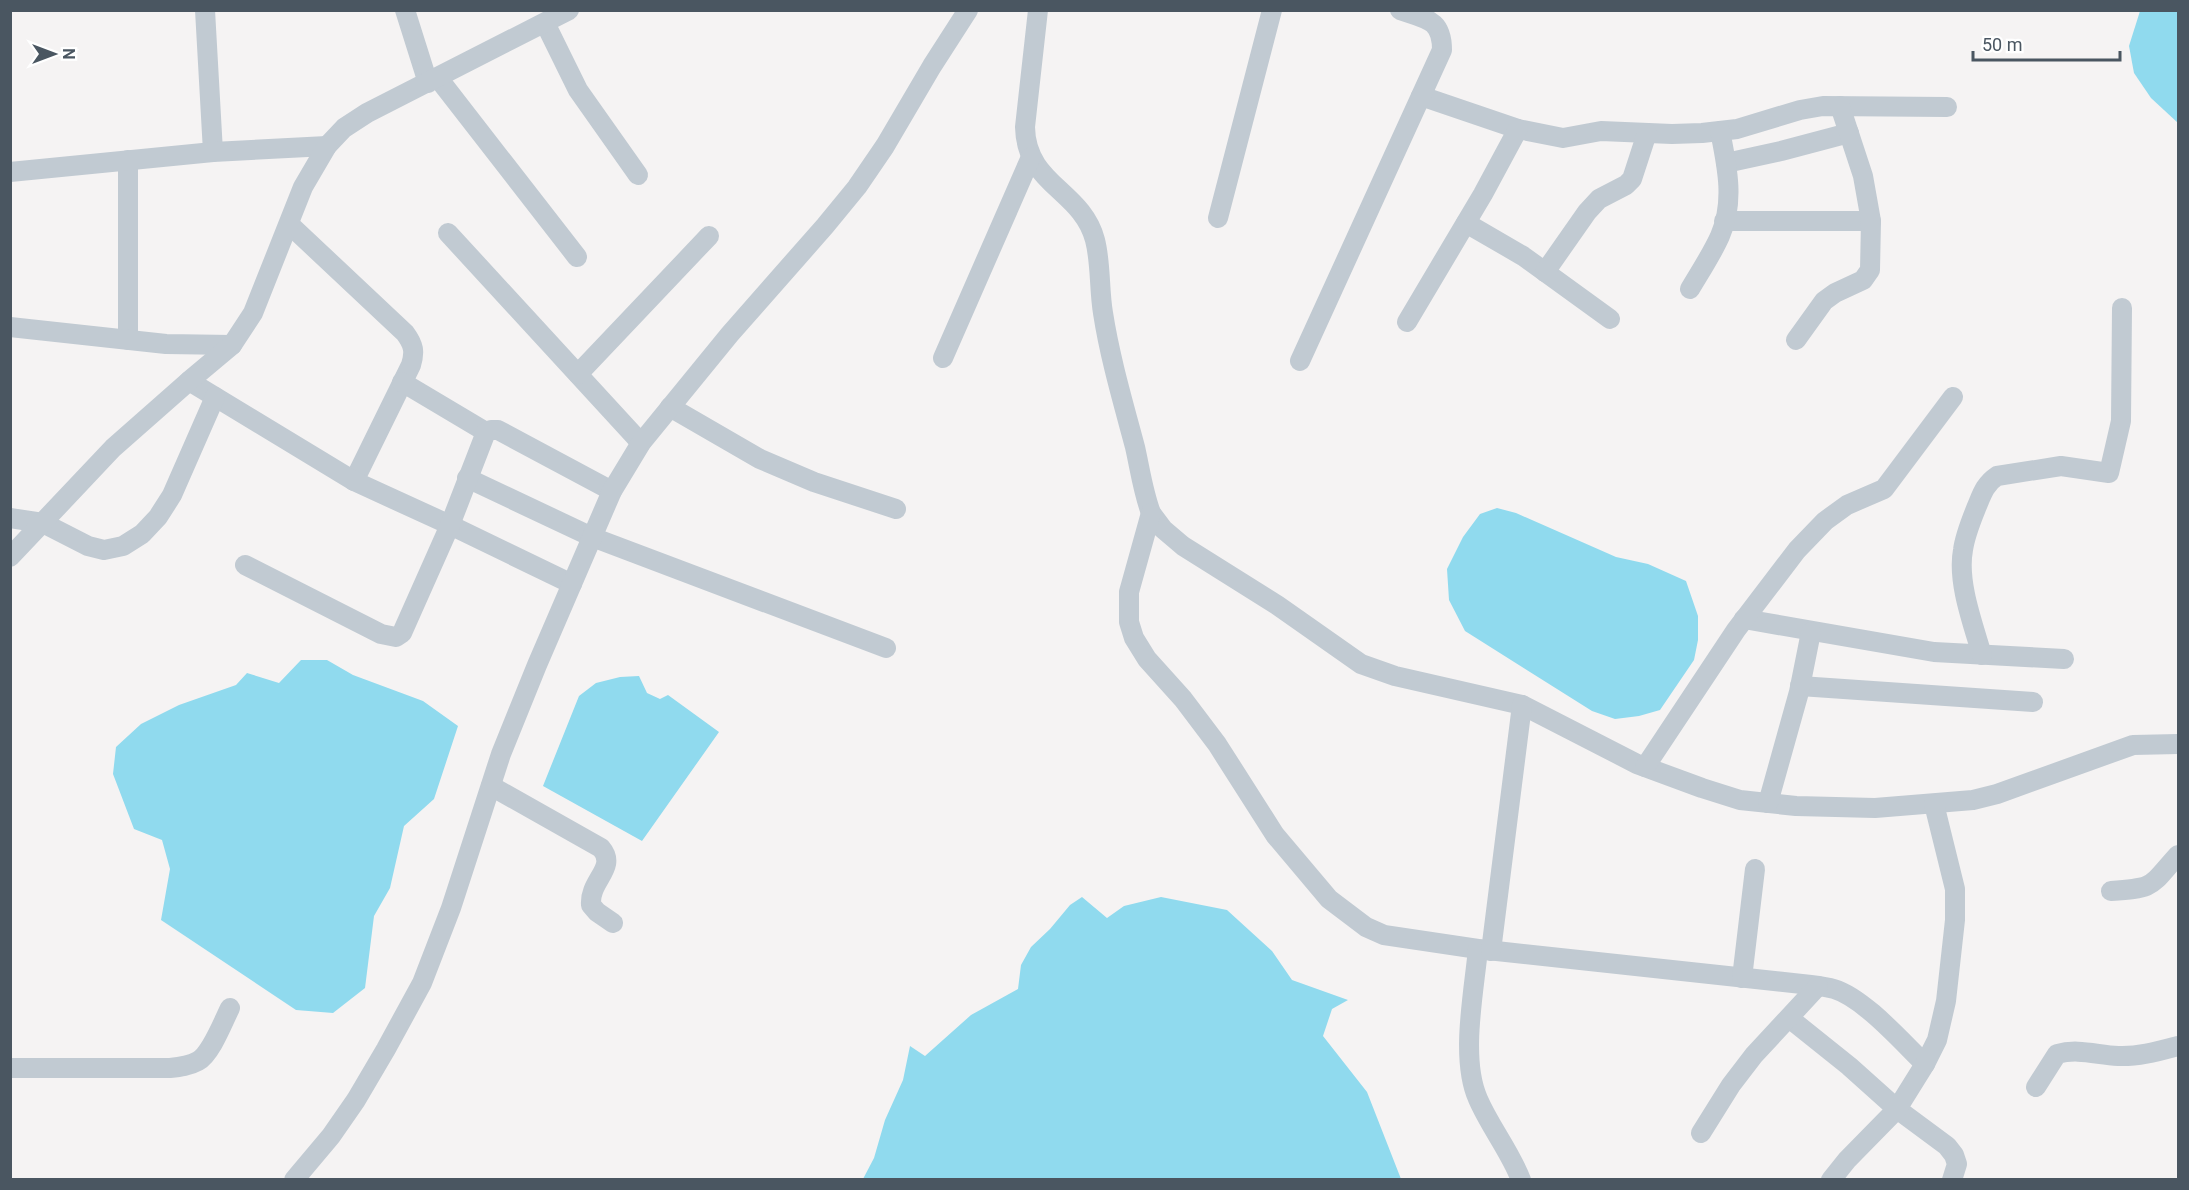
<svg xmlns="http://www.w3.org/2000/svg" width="2189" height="1190" font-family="Roboto,sans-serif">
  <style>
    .water { fill: #90daee }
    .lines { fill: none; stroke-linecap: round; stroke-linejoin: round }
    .minor { stroke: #c1cad2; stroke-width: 20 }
  </style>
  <rect width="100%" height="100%" fill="#f5f3f3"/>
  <g class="water">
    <polygon points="2140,11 2178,11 2178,123 2151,98 2134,73 2129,46"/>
    <polygon points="1497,508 1516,513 1616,557 1648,564 1686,581 1698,616 1698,640 1694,660 1660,710 1639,716 1615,719 1592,711 1465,631 1449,600 1447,569 1463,537 1480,514"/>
    <polygon points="301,660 327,660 353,675 423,701 458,726 434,799 404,826 390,888 374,916 365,988 333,1013 296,1010 161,920 170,869 162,840 134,829 113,774 116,747 141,724 179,705 236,685 247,673 279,683"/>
    <polygon points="639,676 647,693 660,699 668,695 719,732 642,841 543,786 579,696 596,683 620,677"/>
    <polygon points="1082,897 1107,918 1124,906 1161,897 1227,910 1272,951 1292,980 1348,1000 1332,1009 1323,1036 1367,1092 1401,1179 863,1179 874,1158 885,1120 903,1080 910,1046 925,1056 971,1015 1018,989 1021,965 1031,947 1050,929 1070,905"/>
  </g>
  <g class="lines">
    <g class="minor">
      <polyline points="205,10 213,152"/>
      <polyline points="405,10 428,83"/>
      <path d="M1038,10L1025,127C1026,185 1082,190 1095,240C1101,263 1099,289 1103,313C1110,358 1123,402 1135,447C1140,469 1143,492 1151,513L1163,529L1183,546L1277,605L1361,664L1395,676L1522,705L1637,764L1702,788L1740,800L1796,806L1875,808L1973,800L1997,794L2133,745L2178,744"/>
      <polyline points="545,23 578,90 638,175"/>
      <polyline points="438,78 577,257"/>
      <polyline points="1421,96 1518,129 1563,138 1601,131 1672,134 1702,133 1737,129 1800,110 1823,106 1947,107"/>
      <polyline points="128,160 128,340"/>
      <polyline points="1726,163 1781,151 1849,133"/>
      <polyline points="10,172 213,152 327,146"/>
      <polyline points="1218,218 1272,10"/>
      <polyline points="1724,221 1871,221"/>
      <polyline points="1466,223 1523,256 1610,319"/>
      <path d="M289,224L405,333C414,345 415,352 411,365L354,481"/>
      <polyline points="448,233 641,443"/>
      <polyline points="1545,272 1587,212 1599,199 1626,185 1632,179 1647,133"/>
      <path d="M1690,289C1700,272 1712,254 1720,236C1735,202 1727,166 1720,131"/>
      <polyline points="1407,322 1483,194 1518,129"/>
      <polyline points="10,327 166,344 232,345"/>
      <polyline points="1796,340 1824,301 1835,293 1863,280 1870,270 1871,221 1863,176 1840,106"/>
      <polyline points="943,358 1031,157"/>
      <path d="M1300,361L1442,50C1442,19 1426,19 1400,10"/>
      <polyline points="578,374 709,236"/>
      <polyline points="189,381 354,481 450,525 572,584"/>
      <polyline points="402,382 486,432"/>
      <polyline points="670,407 760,459 814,482 896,509"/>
      <polyline points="467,478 592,537 886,648"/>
      <path d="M1151,513L1129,592V622L1134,638L1147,659L1183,699L1217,744L1275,835L1329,899L1366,927L1384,935L1478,949L1811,985C1819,986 1827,987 1834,989C1864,998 1903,1043 1925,1064"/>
      <polyline points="10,518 43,523 88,546 104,550 123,546 142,534 158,517 172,495 215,397"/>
      <polyline points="10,557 113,448 189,381 232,345 253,313 303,187 327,146 344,128 367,113 569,10"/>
      <polyline points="245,565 381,634 396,637 402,633 450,525 486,432 491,430 498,430 612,491"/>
      <polyline points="1744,619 1934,652 2064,659"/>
      <path d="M1982,655C1973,624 1957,582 1963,550C1965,535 1971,521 1977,506C1982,494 1985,484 1997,476L2061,466L2109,473L2121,421L2122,308"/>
      <polyline points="1800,686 2033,702"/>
      <polyline points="1645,767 1736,630 1797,550 1825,521 1847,505 1884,489 1953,397"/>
      <path d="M491,786L601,848C618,868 589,880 591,905L597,912L613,923"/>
      <polyline points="1768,803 1799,692 1811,632"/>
      <path d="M2111,891C2156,888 2149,887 2178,855"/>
      <path d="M1478,949C1474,992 1460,1059 1478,1099C1490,1127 1510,1151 1521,1180"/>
      <polyline points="1491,951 1522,705"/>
      <polyline points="1742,978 1755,869"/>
      <polyline points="1789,1018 1849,1066 1897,1109 1947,1146 1954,1155 1957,1164 1952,1180"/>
      <path d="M10,1068H170C180,1067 189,1066 198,1061C211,1054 223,1022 230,1008"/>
      <path d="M2036,1087L2057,1054C2078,1048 2097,1055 2118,1056C2138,1057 2159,1051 2178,1046"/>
      <polyline points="1701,1133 1731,1085 1754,1055 1818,986"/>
      <polyline points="294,1180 331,1136 356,1100 386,1049 422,983 451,908 501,754 537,665 612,491 641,443 730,334 825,226 857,187 885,146 932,66 968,10"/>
      <polyline points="1831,1180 1847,1160 1897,1109 1925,1064 1937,1040 1946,1001 1955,920 1955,889 1934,804"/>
    </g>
  </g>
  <rect width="2189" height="1190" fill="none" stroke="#4a5661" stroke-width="24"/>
  <g transform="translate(54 54) rotate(90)" stroke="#ffffff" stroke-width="4.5" paint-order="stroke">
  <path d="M0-4.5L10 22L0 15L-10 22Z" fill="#4a5661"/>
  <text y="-9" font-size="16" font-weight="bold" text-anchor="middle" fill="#4a5661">N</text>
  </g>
  <path d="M1973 51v9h147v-9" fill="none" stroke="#4a5661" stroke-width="3"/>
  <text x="1982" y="51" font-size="18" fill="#4a5661" stroke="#ffffff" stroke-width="4.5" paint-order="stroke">50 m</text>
</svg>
